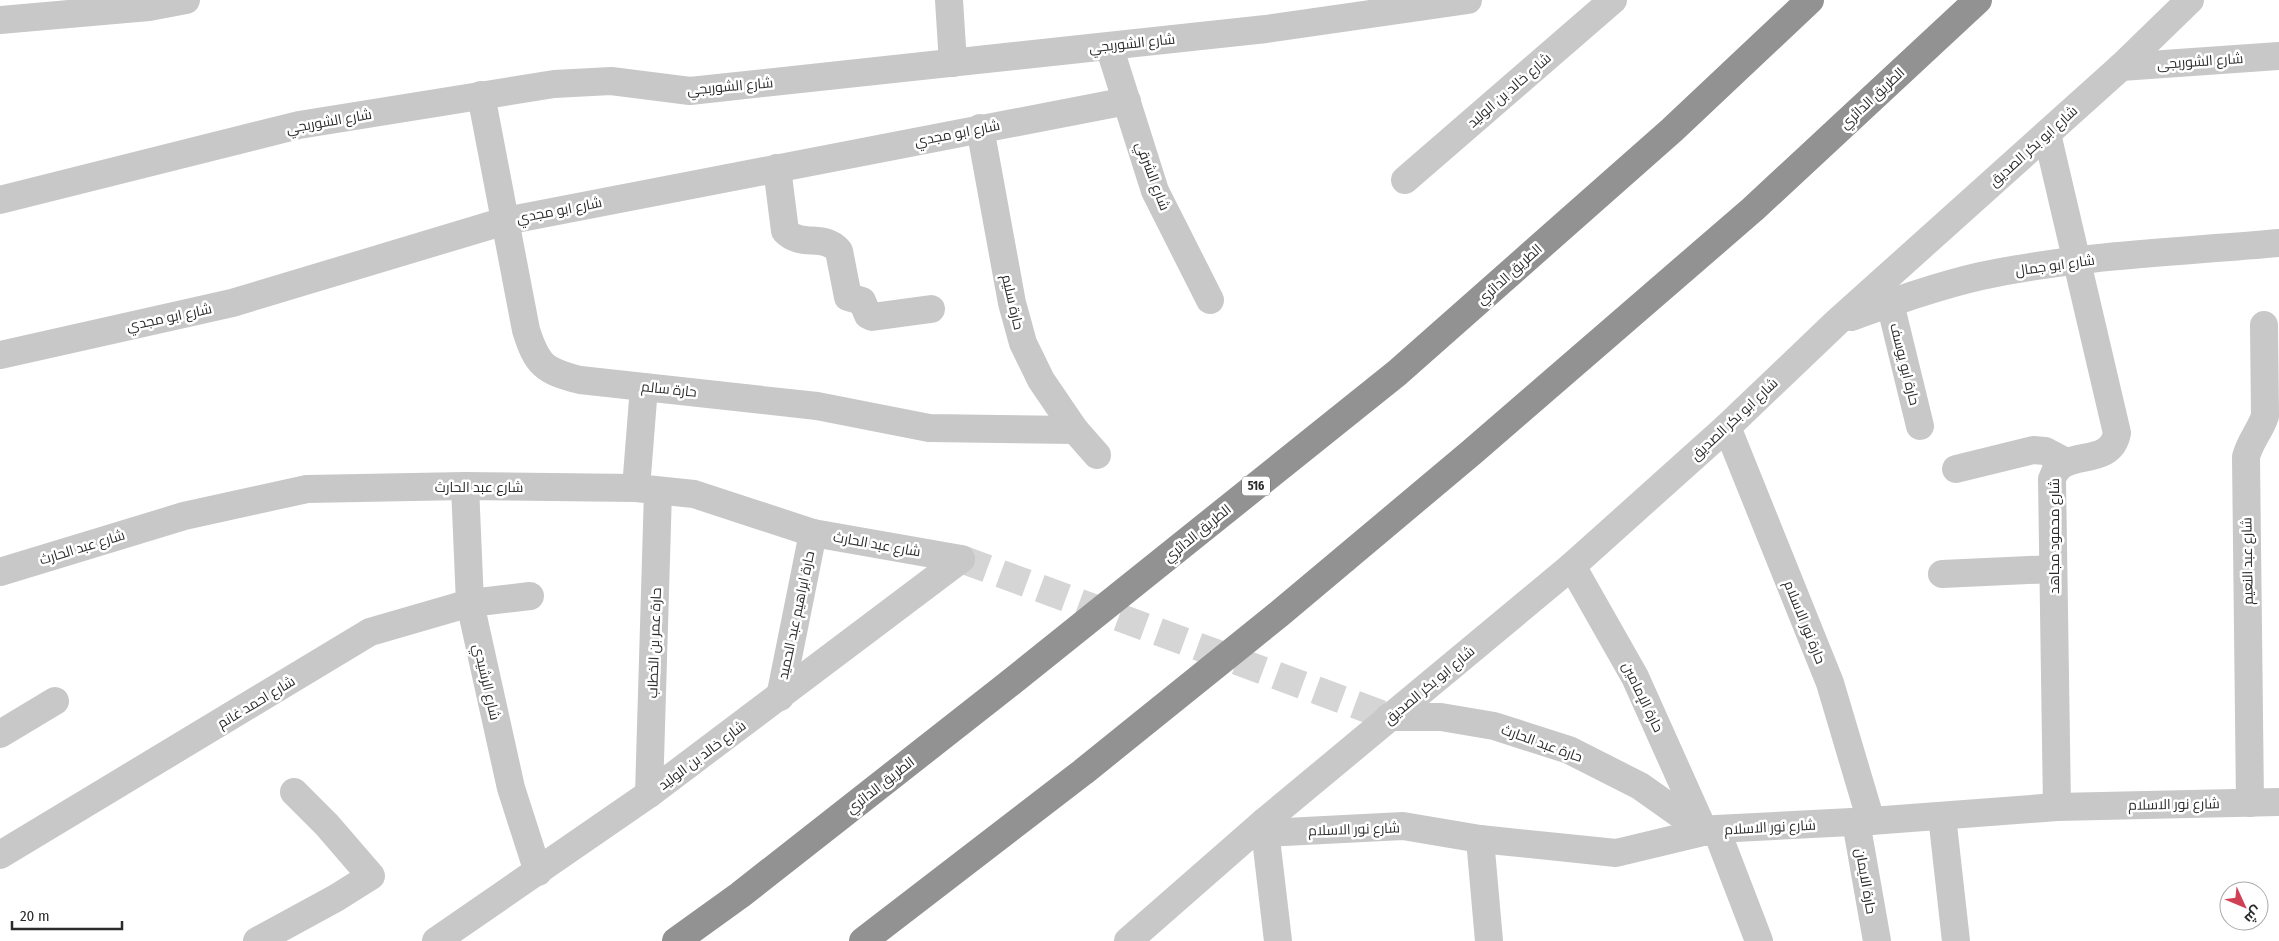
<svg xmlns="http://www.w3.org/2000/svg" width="2279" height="941" font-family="'Fira Sans Condensed',Cairo,sans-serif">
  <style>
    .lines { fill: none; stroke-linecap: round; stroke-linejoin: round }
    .minor-tunnel { stroke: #d5d5d5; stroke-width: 28; stroke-dasharray: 28 14; stroke-linecap: butt }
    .minor { stroke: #c8c8c8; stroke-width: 28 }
    .motorway { stroke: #929292; stroke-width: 28 }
    .labels { text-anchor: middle; stroke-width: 5; stroke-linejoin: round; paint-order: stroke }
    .shield { fill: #fff; stroke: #6b6b6b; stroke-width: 1 }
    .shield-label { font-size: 12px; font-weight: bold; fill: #2b2b2b }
    .street-label { font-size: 14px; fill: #2b2b2b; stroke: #fff }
  </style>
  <rect width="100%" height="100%" fill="#fff"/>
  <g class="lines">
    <polyline class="minor-tunnel" points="961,559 1389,717"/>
    <g class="minor">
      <polyline points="949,0 953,63"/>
      <polyline points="0,20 149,7 186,0"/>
      <polyline points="1109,46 1155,191 1210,300"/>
      <polyline points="2121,67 2279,56"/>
      <path d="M481,95L526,330C537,365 544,371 580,380L817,406L929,428L1075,430"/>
      <polyline points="980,128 1012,303 1023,343 1041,380 1075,430 1097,455"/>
      <path d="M2047,134L2117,433C2110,470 2062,446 2052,479L2057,807"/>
      <path d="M777,168L785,231C801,248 825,233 839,251L848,297L862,301L868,315L872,317L931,309"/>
      <polyline points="1405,180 1613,0"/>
      <polyline points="0,200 299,125 554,84 611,81 690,91 1266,29 1468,0"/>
      <polyline points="1890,303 1920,426"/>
      <path d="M1851,317C1893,302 1937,286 1981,276C2079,255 2180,252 2279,243"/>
      <polyline points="0,355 232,303 505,221 1127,101"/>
      <polyline points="1727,427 1830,683 1871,821"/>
      <polyline points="1956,469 2033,450 2045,451 2066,462"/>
      <polyline points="465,486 470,603 511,788 538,872"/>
      <polyline points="636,488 644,387"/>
      <polyline points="1572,566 1635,677 1704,831"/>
      <polyline points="0,572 184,516 307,489 465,486 636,488 694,494 813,533 961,559"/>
      <polyline points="1942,574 2053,569"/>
      <polyline points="780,697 813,533"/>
      <polyline points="1389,717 1441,717 1494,726 1569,750 1640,786 1705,832"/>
      <polyline points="0,734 55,701"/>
      <polyline points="649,794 658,491"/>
      <path d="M2250,803L2246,457C2250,441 2260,431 2265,416L2264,325"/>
      <polyline points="1942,816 1956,941"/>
      <polyline points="1264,822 1278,941"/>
      <polyline points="1856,822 1877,941"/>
      <polyline points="1716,829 1759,941"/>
      <polyline points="1265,833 1403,826 1480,839 1616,853 1716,829 1871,821 2057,807 2279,802"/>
      <polyline points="1480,839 1489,941"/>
      <polyline points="0,855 370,632 470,603 530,596"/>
      <polyline points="257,941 336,898 371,876 327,825 294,792"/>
      <polyline points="436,941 649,794 961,559"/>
      <polyline points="1128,941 1264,822 1572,566 1727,427 1837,322 2121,67 2190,0"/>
    </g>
    <g class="motorway">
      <polyline points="676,941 740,895 1005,687 1397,373 1672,130 1810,0"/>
      <polyline points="863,941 1083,772 1279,614 1472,452 1753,209 1978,0"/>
    </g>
  </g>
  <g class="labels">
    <rect class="shield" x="1242" y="476.5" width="28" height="19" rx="4"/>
    <g class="shield-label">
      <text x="1256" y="490">516</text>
    </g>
    <g class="street-label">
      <text transform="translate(1132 43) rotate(-6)" y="5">شارع الشوربجي</text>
      <text transform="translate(2200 61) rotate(-4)" y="5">شارع الشوربجى</text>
      <text transform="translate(730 86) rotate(-5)" y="5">شارع الشوربجي</text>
      <text transform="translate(1509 90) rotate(-41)" y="5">شارع خالد بن الوليد</text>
      <text transform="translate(1872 98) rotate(-43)" y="5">الطريق الدائري</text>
      <text transform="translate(329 121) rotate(-10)" y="5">شارع الشوربجي</text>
      <text transform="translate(957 133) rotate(-11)" y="5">شارع ابو مجدي</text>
      <text transform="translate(2033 146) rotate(-42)" y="5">شارع ابو بكر الصديق</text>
      <text transform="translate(1153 176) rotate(69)" y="5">شارع الشرقي</text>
      <text transform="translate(559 210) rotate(-11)" y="5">شارع ابو مجدي</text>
      <text transform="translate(2055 265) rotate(-8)" y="5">شارع ابو جمال</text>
      <text transform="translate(1509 274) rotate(-42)" y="5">الطريق الدائري</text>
      <text transform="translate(1013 302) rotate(77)" y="5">حارة سليم</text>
      <text transform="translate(169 317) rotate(-12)" y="5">شارع ابو مجدي</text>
      <text transform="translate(1905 364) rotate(76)" y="5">حارة ابو يوسف</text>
      <text transform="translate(669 389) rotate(6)" y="5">حارة سالم</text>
      <text transform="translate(1734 419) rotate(-43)" y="5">شارع ابو بكر الصديق</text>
      <text x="479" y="492">شارع عبد الحارث</text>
      <text transform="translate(1197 533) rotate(-39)" y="5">الطريق الدائري</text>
      <text transform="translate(2054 536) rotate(-90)" y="5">شارع محمود مجاهد</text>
      <text transform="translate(877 544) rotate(10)" y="5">شارع عبد الحارث</text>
      <text transform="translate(82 547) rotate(-17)" y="5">شارع عبد الحارث</text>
      <text transform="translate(2247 561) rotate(-91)" y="5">شارع عبد النعيم</text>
      <text transform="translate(796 615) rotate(-78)" y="5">حارة ابراهيم عبد الحميد</text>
      <text transform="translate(1805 622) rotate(68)" y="5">حارة نور الاسلام</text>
      <text transform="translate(654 643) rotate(-88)" y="5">حارة عمر بن الخطاب</text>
      <text transform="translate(487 682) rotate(77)" y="5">شارع الرشيدي</text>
      <text transform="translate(1429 685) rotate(-40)" y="5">شارع ابو بكر الصديق</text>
      <text transform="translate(1643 697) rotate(64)" y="5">حارة الإمامين</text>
      <text transform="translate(256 702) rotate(-31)" y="5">شارع احمد غانم</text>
      <text transform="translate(1542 743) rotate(20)" y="5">حارة عبد الحارث</text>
      <text transform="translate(702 755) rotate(-37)" y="5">شارع خالد بن الوليد</text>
      <text transform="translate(880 785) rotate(-38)" y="5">الطريق الدائري</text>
      <text transform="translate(2174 804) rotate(-1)" y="5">شارع نور الاسلام</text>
      <text transform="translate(1770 827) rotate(-3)" y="5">شارع نور الاسلام</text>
      <text transform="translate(1354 829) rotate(-2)" y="5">شارع نور الاسلام</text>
      <text transform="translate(1866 881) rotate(80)" y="5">حارة الايمان</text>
    </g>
  </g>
  <g transform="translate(2244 906) rotate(134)"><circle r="24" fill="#ffffff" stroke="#aaaaaa"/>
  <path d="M0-4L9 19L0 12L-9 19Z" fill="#d13f54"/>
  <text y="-8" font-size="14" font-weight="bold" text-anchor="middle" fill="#2b2b2b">ش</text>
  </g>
  <path d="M12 921v8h110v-8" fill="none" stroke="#2b2b2b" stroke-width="2.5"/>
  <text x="20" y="921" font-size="15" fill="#2b2b2b" stroke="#ffffff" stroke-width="4" paint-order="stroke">20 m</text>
</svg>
